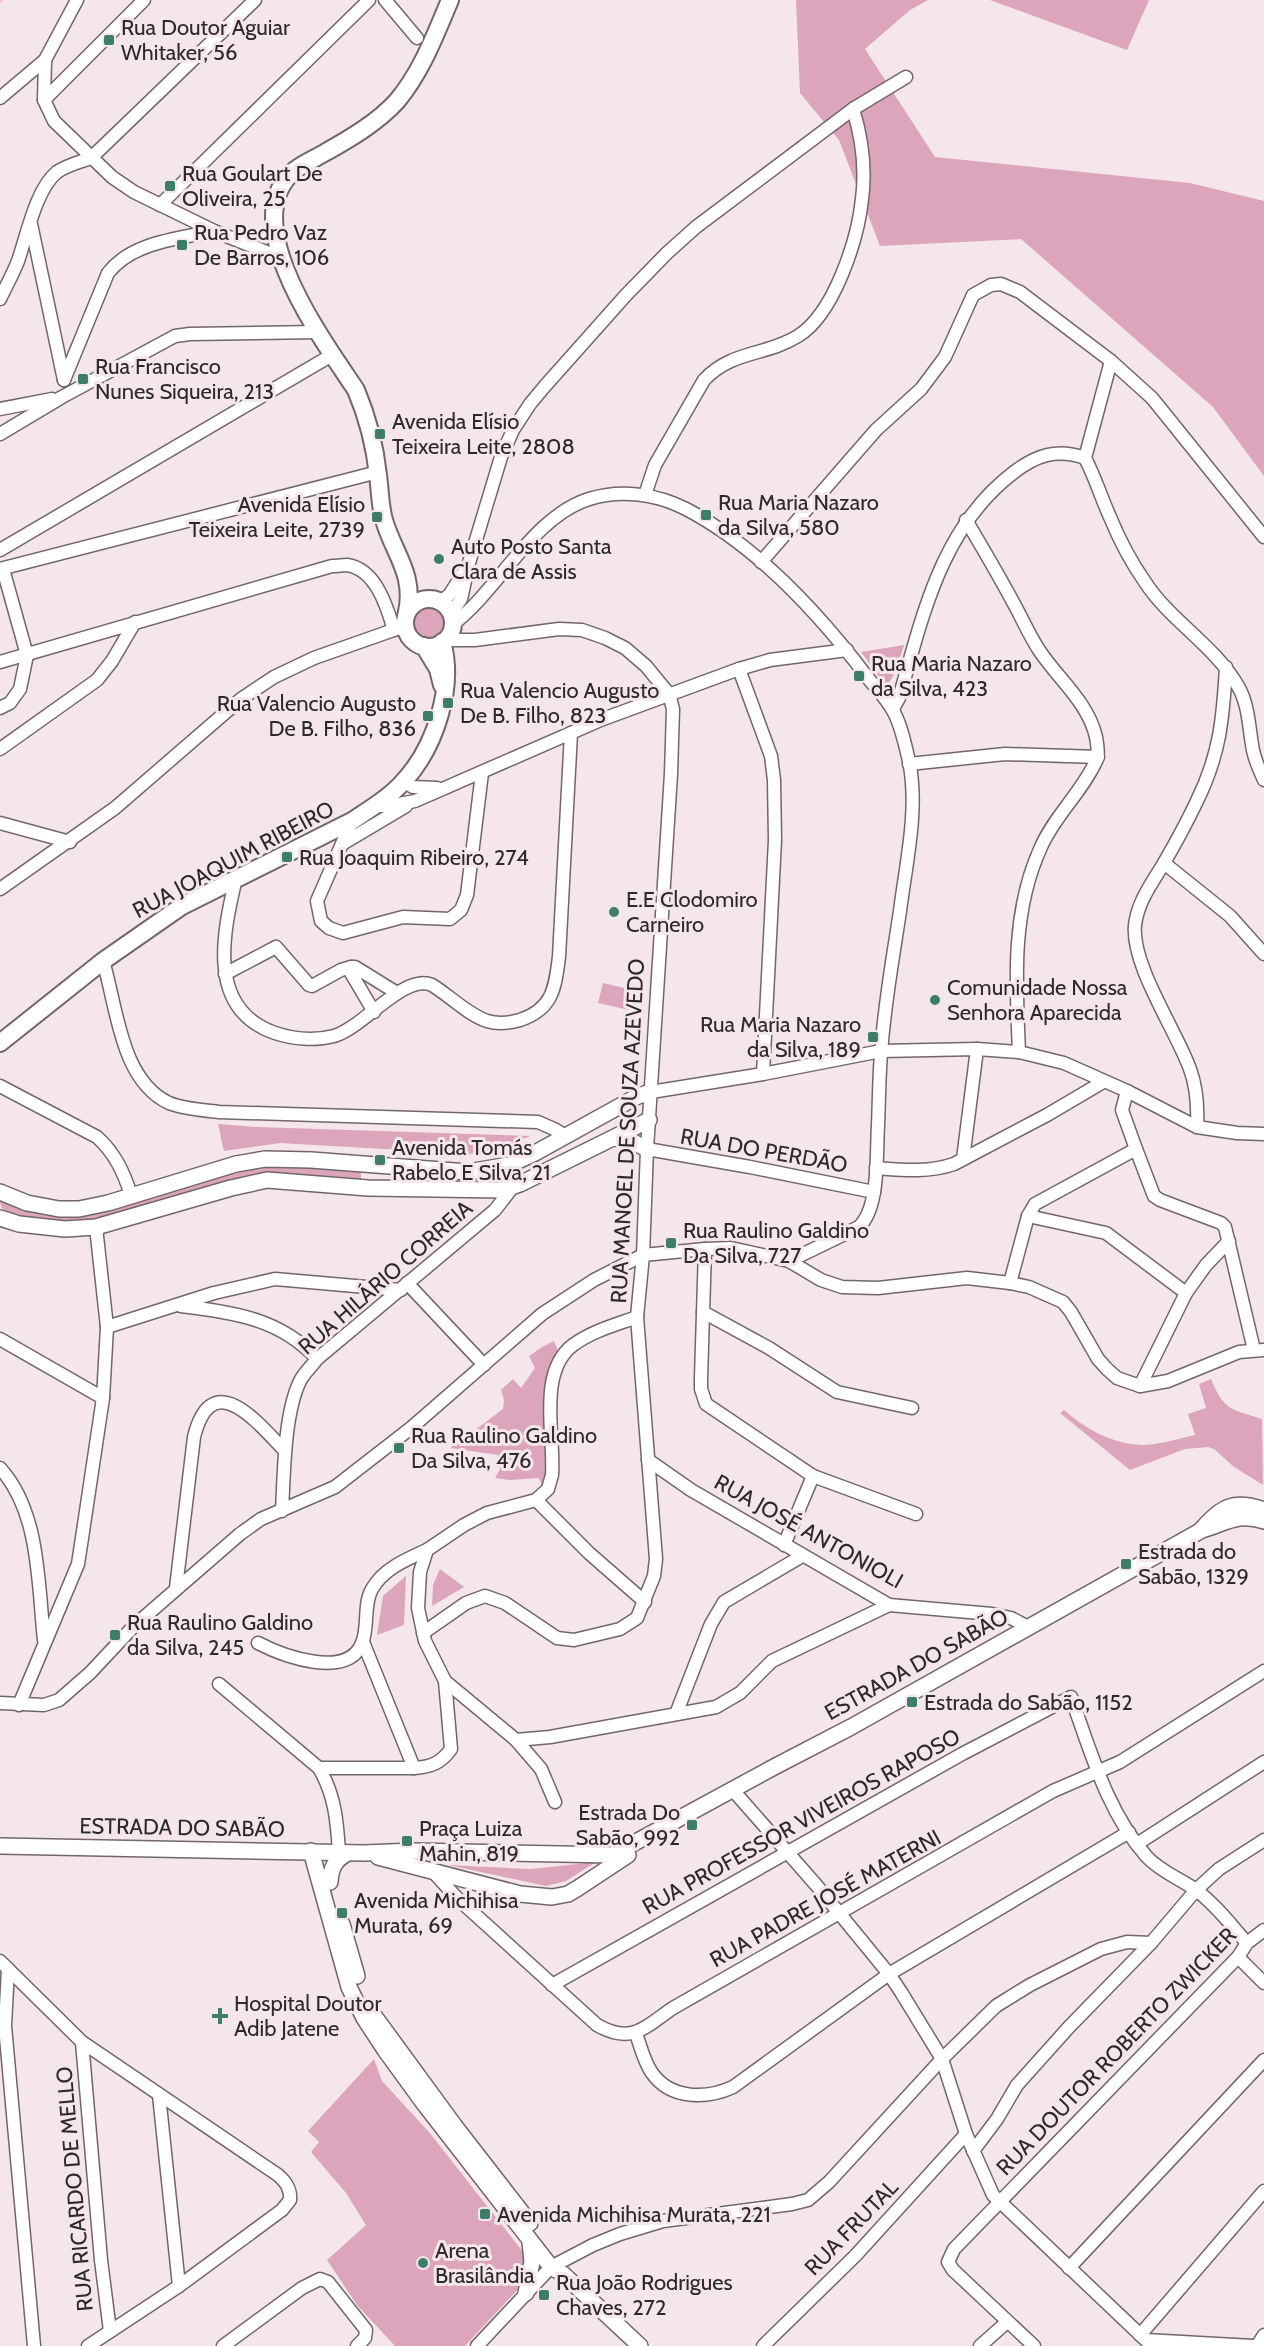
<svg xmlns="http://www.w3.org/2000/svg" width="1264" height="2346" font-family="Cabin,sans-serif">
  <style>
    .green { fill: #dca5bb }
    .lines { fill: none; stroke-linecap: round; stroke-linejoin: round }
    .stream { stroke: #feb0d0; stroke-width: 3 }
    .minor-casing { stroke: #73666b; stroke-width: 15 }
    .tertiary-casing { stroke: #73666b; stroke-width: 18 }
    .secondary-casing { stroke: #73666b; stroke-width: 20 }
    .minor { stroke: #fff; stroke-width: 12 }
    .tertiary { stroke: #fff; stroke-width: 15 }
    .secondary { stroke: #fff; stroke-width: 16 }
    .poi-dot { fill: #3d7d6b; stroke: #f4e6eb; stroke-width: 2 }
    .labels { text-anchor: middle; stroke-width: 6; stroke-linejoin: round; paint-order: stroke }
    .poi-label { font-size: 22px; fill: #2e292b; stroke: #f4e6eb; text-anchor: start }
    .street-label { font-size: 22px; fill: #2e292b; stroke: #f4e6eb }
  </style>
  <rect width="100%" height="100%" fill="#f4e6eb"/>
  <g class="green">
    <polygon points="796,0 928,0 910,10 865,49 935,157 1190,183 1264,201 1264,476 1213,407 1021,239 880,246 839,140 800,93"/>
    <polygon points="990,0 1149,0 1127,50"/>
    <circle cx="429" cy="622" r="19"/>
    <polygon points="904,645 896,670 887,687 861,652"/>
    <polygon points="603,983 633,990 629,1010 598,1003"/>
    <polygon points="218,1124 257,1127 530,1136 504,1147 470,1154 280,1143 224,1151"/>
    <path d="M276,1166L361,1171V1181L282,1175L110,1217C90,1220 0,1230 0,1201L42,1213L173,1190L246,1170Z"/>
    <polygon points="554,1341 558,1351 553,1364 545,1436 549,1468 543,1489 539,1478 510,1480 495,1478 500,1469 498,1455 451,1448 456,1441 468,1442 475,1430 503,1409 504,1400 501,1390 513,1379 521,1388 535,1368 529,1356 542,1347"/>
    <path d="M1211,1379C1224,1411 1231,1409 1262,1419L1263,1485L1234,1467L1214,1449L1208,1447L1185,1449L1130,1470L1060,1413L1064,1410C1085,1429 1115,1445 1144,1445C1161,1444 1178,1439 1195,1435L1188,1414L1206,1408L1199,1384Z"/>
    <polygon points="440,1569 464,1587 432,1606 433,1585"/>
    <polygon points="406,1576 404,1625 377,1635 383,1596"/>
    <polygon points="596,1862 566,1881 546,1886 448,1865 531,1869"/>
    <polygon points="374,2059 382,2081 429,2132 527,2257 521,2286 465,2346 395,2346 357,2305 327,2260 366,2225 346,2193 311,2152 319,2142 308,2131"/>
  </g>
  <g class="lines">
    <polyline class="stream" points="0,1 1,0"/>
    <g class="minor-casing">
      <g id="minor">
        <polyline points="77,0 45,60 44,100 54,121 112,177 134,192 214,231 279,257"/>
        <polyline points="385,0 417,38"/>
        <polyline points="0,98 45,60"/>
        <polyline points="44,100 144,0"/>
        <polyline points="160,205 369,0"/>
        <polyline points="31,224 64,380"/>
        <path d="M0,299C6,286 13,274 18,261C27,235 36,189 57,172C67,165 80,162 91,158L255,0"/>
        <path d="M64,380L108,273C132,242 178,239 214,231"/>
        <polyline points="0,409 52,399"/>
        <polyline points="0,434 62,397 175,336 190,334 318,332"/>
        <path d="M1085,458C1095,477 1101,497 1110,517C1119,539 1131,562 1145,582C1171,622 1215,645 1239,688C1249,706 1249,730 1253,750C1255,761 1260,771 1264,780"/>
        <path d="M645,495L655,465L704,380C732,350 766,356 798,336C834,314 858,239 862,199C866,168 862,138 853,109"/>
        <path d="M966,520C982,547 998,574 1013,602C1022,618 1029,635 1039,650C1058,679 1088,702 1096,737C1097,743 1099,754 1097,759C1083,791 1055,815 1041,847C1011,912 1016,983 1019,1052"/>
        <polyline points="0,550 332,355"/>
        <polyline points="761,562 876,430 921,389 945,357 973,295 991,285 1001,284 1020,292 1111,361 1152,398 1264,537"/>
        <polyline points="0,569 378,472"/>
        <polyline points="441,602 450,594 464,572"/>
        <polyline points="451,614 461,599 469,563 501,457 513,430 530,404 545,386 626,295 667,253 696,227 853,109 906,77"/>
        <path d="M452,625C498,591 532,517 589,499C621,489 657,494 686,509C757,546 821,616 868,678C876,688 886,698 892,709C901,723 905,745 909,761C919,809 906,863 900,911C893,958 884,1006 881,1054C879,1078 879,1102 878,1126C876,1154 880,1207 859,1227L789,1261"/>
        <path d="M0,662L332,566C337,566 343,565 347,565C376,569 387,607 394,630"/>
        <polyline points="739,669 771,756 774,780 775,840 763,1074"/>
        <polyline points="0,708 10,703 20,689 27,655 3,569"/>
        <path d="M893,709L899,698C923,615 941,528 1013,473C1036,455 1057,448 1085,458L1111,361"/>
        <polyline points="0,749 97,680 112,661 135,622"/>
        <polyline points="909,764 1005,754 1098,757"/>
        <polyline points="404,782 413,787 437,788"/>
        <polyline points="375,806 388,806 415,801 603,719 739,669 770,660 847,650"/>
        <polyline points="352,821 317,901 321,921 329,928 343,933 403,917 450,919 461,910 467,895 482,773"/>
        <polyline points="0,823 70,842"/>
        <polyline points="342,844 406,806"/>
        <polyline points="1164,863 1230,916 1264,954"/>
        <path d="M236,878C223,933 206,1009 275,1033C293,1039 315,1041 334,1036C363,1028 404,973 432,985C450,996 467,1014 487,1021C497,1024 510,1023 520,1020C553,1009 555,988 559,957L571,733"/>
        <polyline points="0,889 115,808 241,699 274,677 314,658 405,626"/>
        <path d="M103,961C117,1006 120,1080 169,1103C184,1109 202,1110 219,1112L538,1122L554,1129L564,1135"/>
        <polyline points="225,974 276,947 309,985 312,986 341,970 351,967"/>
        <polyline points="374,1012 351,973 351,967 355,967 397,993"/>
        <path d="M0,1086L97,1137C115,1153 124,1173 131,1195"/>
        <polyline points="1127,1091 1122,1110 1136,1149"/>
        <polyline points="651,1092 763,1074 881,1051 977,1049 1019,1052 1064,1063 1127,1091 1197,1127 1237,1133 1264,1134"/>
        <path d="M1197,1127C1198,1107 1197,1088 1190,1069C1176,1030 1131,965 1135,925C1138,901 1152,883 1164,863C1175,844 1186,824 1196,803C1220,755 1223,719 1226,667"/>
        <polyline points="647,1149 750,1167 874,1192"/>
        <polyline points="963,1159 977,1049"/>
        <path d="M876,1168C902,1170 928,1173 954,1164L1047,1115L1103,1082"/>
        <polyline points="1028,1216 1106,1233 1186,1293"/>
        <polyline points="705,1249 701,1378 701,1389 706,1404 813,1476 916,1514"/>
        <polyline points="407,1283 484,1365"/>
        <polyline points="1010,1283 1028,1216 1035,1204 1136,1149 1154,1196 1160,1200 1221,1223 1225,1227 1254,1350"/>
        <path d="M181,1306C233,1312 281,1319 317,1359"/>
        <polyline points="703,1312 769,1348 837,1392 912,1408"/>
        <polyline points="107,1327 214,1293 275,1279 401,1290"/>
        <polyline points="0,1339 103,1398"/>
        <polyline points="1140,1386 1186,1293 1206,1265 1229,1241"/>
        <polyline points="648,1460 691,1490 889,1605 992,1614 1011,1618 1028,1627"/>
        <path d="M0,1468C40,1512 38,1584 44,1640"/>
        <polyline points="536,1500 589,1553 645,1602"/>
        <path d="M282,1511C284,1474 284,1414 300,1381C304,1373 312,1366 317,1359L495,1210L512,1188"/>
        <polyline points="784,1545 813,1476"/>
        <path d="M176,1588L194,1437C212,1365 258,1423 285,1451"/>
        <polyline points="423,1633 466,1603 485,1596 505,1603 557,1638 574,1640 620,1629 637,1618 654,1576 656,1559 637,1317 643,1255 647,1149 671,774 673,709 669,694 646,666 625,648 605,638 582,630 559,629 475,640 445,640"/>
        <polyline points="363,1642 414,1768"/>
        <path d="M258,1643C283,1656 348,1680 362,1643C369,1627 363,1604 372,1589C383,1569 407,1559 427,1550"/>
        <path d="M219,1684L319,1768C335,1795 337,1821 339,1852"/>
        <polyline points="0,1703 44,1705 59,1700 90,1673 134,1626 240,1534 261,1519 335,1487 411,1428 542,1314 594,1280 643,1255 705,1249 731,1248 789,1261 821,1280 842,1287 878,1288 967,1278 1010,1283 1029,1287 1063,1302 1071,1312 1098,1359 1107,1369 1117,1378 1140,1386 1168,1381 1239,1352 1264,1350"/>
        <polyline points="19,1705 78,1564 82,1538 103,1398 107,1327 96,1227"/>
        <polyline points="676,1714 711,1624 724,1602 802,1556"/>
        <polyline points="516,1740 550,1737 716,1707 740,1693 772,1661 889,1605"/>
        <path d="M319,1768H414C431,1767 441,1763 451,1749L445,1681"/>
        <polyline points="732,1789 817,1886 889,1974 901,1992 942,2059 966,2134 993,2195 1152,2346"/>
        <path d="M555,1802L541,1769L516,1740L445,1681L425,1641L418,1608L420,1572L427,1550L464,1525L487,1513L536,1500L548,1489L552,1475C555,1437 537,1372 573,1345C592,1331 615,1325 637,1317"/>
        <polyline points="1137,1844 1264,1762"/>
        <path d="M435,1874L458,1899L597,2025C632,2045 645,2027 673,2008L1053,1791L1120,1762L1264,1671"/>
        <polyline points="1238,1957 1264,1983"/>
        <path d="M0,1961L82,2042L278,2175C286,2182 291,2189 290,2200L282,2210L179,2286L88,2346"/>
        <polyline points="8,1969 5,2026 34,2346"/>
        <path d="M552,1985L962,1754L1071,1697C1091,1752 1107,1812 1147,1857C1161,1872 1181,1879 1196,1890C1216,1905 1231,1925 1247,1943"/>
        <path d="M636,2034C641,2047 644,2062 652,2073C671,2100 707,2099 733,2087L889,1974L1129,1832"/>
        <polyline points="82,2042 101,2260 110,2331"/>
        <polyline points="159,2095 179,2286"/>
        <polyline points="973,2151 997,2119 1017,2085 1069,2027 1151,1943 1196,1890 1219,1869 1264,1840"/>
        <polyline points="1069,2268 1264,2060"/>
        <polyline points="1140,2335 1264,2191"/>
        <polyline points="1146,2340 1253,2346"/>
        <polyline points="223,2346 302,2288 320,2279 328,2282 366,2330 365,2338 357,2346"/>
        <polyline points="477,2346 551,2267 593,2245 620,2234 663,2221 792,2204 808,2200 829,2182 942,2059 996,2006 1030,1985 1101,1949 1127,1942 1151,1943"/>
        <polyline points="763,2346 856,2255 966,2134"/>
        <polyline points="980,2346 1007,2322"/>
        <polyline points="1034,2346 953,2270 948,2262 954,2249 1238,1957 1247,1943 1264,1930"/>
        <polyline points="1257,2346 1264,2335"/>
      </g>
    </g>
    <g class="tertiary-casing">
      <g id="tertiary">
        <polyline points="614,1138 631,1141 647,1149"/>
        <polyline points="0,1192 27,1203 59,1209 79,1209 108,1203 236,1164 265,1159 311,1160 468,1172 509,1165 535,1153 638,1096 651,1092"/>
        <polyline points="0,1218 19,1224 65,1229 96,1227 231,1188 267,1180 368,1188 502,1190 520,1184 649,1120"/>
        <path d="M1202,1529C1221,1507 1234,1499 1264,1510"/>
        <path d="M0,1846L364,1853L414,1851L612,1855L774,1767L851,1727L1202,1530C1226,1523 1238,1512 1264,1521"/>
        <polyline points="311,1851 349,1987 364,2018 385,2050 425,2105 551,2267 563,2274 640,2346"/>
        <polyline points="378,1857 520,1894 552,1897 568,1894 578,1888 628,1855"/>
        <path d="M330,1882C331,1867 335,1860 348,1853"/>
        <polyline points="342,1924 357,1976"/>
        <polyline points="375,2017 454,2125 530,2223"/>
        <polyline points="526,2293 532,2262 530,2242"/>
      </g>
    </g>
    <g class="secondary-casing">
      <g id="secondary">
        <circle cx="429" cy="623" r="24"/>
        <path d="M407,612C415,574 394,554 384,520C380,506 380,490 378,475C375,447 367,416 356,390C325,343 233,221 295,170C304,163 316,158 326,152C351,138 378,122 397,101C422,71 435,35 450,0"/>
        <polyline points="424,646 438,669 442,685"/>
        <path d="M0,1043L103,961L182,906L352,821C370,809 390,797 404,781C435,747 455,687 442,642"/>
      </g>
    </g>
    <use href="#minor" class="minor"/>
    <use href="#tertiary" class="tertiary"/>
    <use href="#secondary" class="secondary"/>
  </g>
  <g class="poi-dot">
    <rect x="103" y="34" width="12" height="12" rx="3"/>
    <rect x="164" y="180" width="12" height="12" rx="3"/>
    <rect x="176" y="239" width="12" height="12" rx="3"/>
    <rect x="77" y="373" width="12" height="12" rx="3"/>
    <rect x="374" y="428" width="12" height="12" rx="3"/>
    <rect x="700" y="509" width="12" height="12" rx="3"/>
    <rect x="371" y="511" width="12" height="12" rx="3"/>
    <circle cx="439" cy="559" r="6"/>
    <rect x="853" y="670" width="12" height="12" rx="3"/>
    <rect x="442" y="697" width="12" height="12" rx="3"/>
    <rect x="422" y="710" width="12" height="12" rx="3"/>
    <rect x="281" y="851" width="12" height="12" rx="3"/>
    <circle cx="614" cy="912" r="6"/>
    <circle cx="935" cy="1000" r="6"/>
    <rect x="867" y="1031" width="12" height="12" rx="3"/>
    <rect x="374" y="1154" width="12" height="12" rx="3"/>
    <rect x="665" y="1237" width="12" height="12" rx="3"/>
    <rect x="393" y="1442" width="12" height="12" rx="3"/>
    <rect x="1120" y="1558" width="12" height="12" rx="3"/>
    <rect x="109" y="1629" width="12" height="12" rx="3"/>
    <rect x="906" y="1696" width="12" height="12" rx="3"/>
    <rect x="686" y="1819" width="12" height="12" rx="3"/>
    <rect x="401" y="1835" width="12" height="12" rx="3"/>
    <rect x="336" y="1907" width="12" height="12" rx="3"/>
    <path d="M217 2007h6v6h6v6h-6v6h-6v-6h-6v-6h6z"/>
    <rect x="479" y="2208" width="12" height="12" rx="3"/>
    <circle cx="423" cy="2263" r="6"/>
    <rect x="538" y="2289" width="12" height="12" rx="3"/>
  </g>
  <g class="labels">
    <g class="poi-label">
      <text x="121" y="35">Rua Doutor Aguiar<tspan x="121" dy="25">Whitaker, 56</tspan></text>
      <text x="182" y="181">Rua Goulart De<tspan x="182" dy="25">Oliveira, 25</tspan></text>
      <text x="194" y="240">Rua Pedro Vaz<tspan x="194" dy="25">De Barros, 106</tspan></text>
      <text x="95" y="374">Rua Francisco<tspan x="95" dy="25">Nunes Siqueira, 213</tspan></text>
      <text x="392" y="429">Avenida Elísio<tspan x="392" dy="25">Teixeira Leite, 2808</tspan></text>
      <text x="718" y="510">Rua Maria Nazaro<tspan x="718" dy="25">da Silva, 580</tspan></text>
      <text x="365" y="512" text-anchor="end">Avenida Elísio<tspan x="365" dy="25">Teixeira Leite, 2739</tspan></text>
      <text x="451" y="554">Auto Posto Santa<tspan x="451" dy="25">Clara de Assis</tspan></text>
      <text x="871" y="671">Rua Maria Nazaro<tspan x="871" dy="25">da Silva, 423</tspan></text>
      <text x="460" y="698">Rua Valencio Augusto<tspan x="460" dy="25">De B. Filho, 823</tspan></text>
      <text x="416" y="711" text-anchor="end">Rua Valencio Augusto<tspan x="416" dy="25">De B. Filho, 836</tspan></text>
      <text x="299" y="865">Rua Joaquim Ribeiro, 274</text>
      <text x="626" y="907">E.E Clodomiro<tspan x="626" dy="25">Carneiro</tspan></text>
      <text x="947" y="995">Comunidade Nossa<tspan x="947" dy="25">Senhora Aparecida</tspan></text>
      <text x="861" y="1032" text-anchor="end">Rua Maria Nazaro<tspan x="861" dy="25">da Silva, 189</tspan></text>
      <text x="392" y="1155">Avenida Tomás<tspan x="392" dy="25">Rabelo E Silva, 21</tspan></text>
      <text x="683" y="1238">Rua Raulino Galdino<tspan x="683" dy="25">Da Silva, 727</tspan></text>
      <text x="411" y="1443">Rua Raulino Galdino<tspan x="411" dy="25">Da Silva, 476</tspan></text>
      <text x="1138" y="1559">Estrada do<tspan x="1138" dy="25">Sabão, 1329</tspan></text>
      <text x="127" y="1630">Rua Raulino Galdino<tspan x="127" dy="25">da Silva, 245</tspan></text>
      <text x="924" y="1710">Estrada do Sabão, 1152</text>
      <text x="680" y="1820" text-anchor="end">Estrada Do<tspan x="680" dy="25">Sabão, 992</tspan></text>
      <text x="419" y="1836">Praça Luiza<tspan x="419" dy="25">Mahin, 819</tspan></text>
      <text x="354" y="1908">Avenida Michihisa<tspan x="354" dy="25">Murata, 69</tspan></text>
      <text x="234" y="2011">Hospital Doutor<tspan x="234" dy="25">Adib Jatene</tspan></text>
      <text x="497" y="2222">Avenida Michihisa Murata, 221</text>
      <text x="435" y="2258">Arena<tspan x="435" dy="25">Brasilândia</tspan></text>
      <text x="556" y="2290">Rua João Rodrigues<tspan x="556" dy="25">Chaves, 272</tspan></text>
    </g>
    <g class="street-label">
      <text transform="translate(233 859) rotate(-28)" y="8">RUA JOAQUIM RIBEIRO</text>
      <text transform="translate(627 1131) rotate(-87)" y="8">RUA MANOEL DE SOUZA AZEVEDO</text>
      <text transform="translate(764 1150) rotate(10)" y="8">RUA DO PERDÃO</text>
      <text transform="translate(385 1277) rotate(-41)" y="8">RUA HILÁRIO CORREIA</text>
      <text transform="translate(809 1531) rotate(29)" y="8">RUA JOSÉ ANTONIOLI</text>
      <text transform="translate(916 1664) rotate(-29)" y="8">ESTRADA DO SABÃO</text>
      <text transform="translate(801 1821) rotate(-29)" y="8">RUA PROFESSOR VIVEIROS RAPOSO</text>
      <text transform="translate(182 1827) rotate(1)" y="8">ESTRADA DO SABÃO</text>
      <text transform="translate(825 1898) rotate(-29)" y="8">RUA PADRE JOSÉ MATERNI</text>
      <text transform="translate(1116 2051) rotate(-46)" y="8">RUA DOUTOR ROBERTO ZWICKER</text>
      <text transform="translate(74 2189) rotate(-95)" y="8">RUA RICARDO DE MELLO</text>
      <text transform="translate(851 2227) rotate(-46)" y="8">RUA FRUTAL</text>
    </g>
  </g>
</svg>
